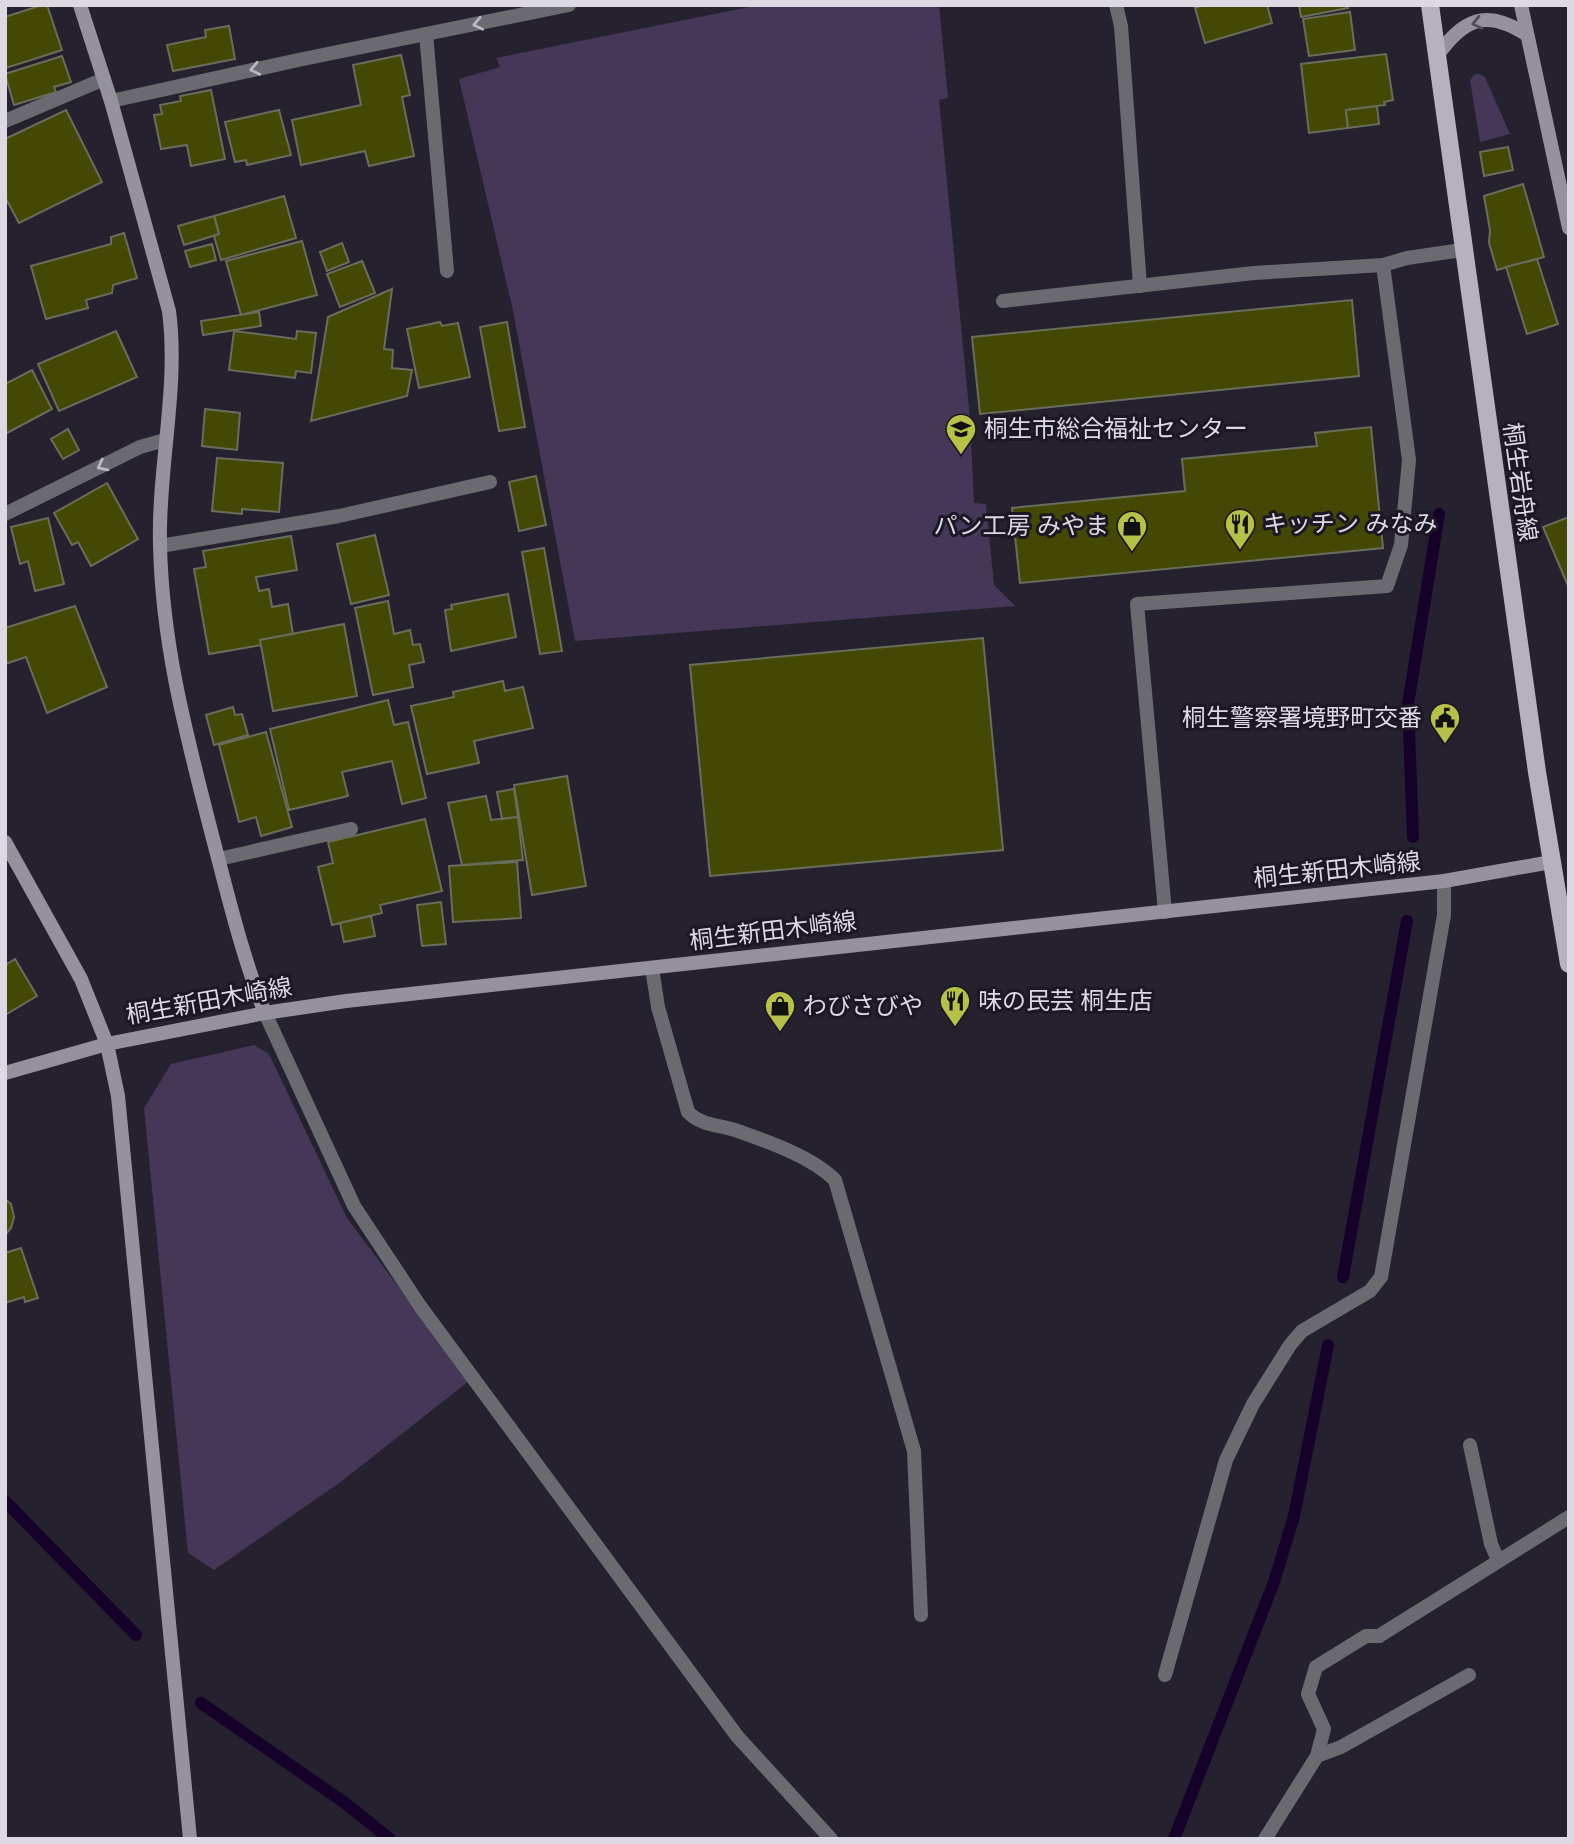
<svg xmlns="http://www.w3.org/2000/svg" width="1574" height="1844" font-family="'PT Sans','Noto Sans JP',sans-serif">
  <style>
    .green { fill: #443758 }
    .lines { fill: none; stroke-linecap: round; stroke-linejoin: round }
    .stream { stroke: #16012b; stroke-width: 12 }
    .building { fill: #434805; stroke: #6a6d5c; stroke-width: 2 }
    .lane { stroke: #6c6a71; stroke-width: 14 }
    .street { stroke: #6c6a71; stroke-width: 14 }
    .secondary { stroke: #96929d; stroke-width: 14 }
    .primary { stroke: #b6b1bf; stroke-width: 18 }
    .oneway { stroke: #534e5a }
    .oneway2 { stroke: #bab8c0 }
    .labels { text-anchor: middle; stroke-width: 6; stroke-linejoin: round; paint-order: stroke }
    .poi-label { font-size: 24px; fill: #dcd9e2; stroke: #1c1724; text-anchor: start }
    .street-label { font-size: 24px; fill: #dcd9e2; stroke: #1c1724 }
  </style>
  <rect width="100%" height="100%" fill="#26212e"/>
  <g class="green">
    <polygon points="759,5 939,5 948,98 939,100 970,418 974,503 986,504 994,585 1015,606 575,641 513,311 459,79 500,67 496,58"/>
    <polygon points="1475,74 1479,74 1485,77 1510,134 1480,142 1470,80"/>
    <polygon points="254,1045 269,1054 347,1218 469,1381 342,1481 214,1570 188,1553 144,1108 171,1064"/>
  </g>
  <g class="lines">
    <g class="stream">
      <polyline points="1413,837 1408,704 1439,514"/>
      <polyline points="1343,1277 1407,921"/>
      <polyline points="5,1501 136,1635"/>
      <polyline points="201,1703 345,1803 390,1839"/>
      <polyline points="1174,1839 1274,1582 1294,1516 1328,1345"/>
    </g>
  </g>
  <g class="building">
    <polygon points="42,5 47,5 62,50 6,68 5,17"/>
    <polygon points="1204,5 1267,5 1272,23 1205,43 1195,8"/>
    <polygon points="1299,5 1347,5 1348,8 1301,17"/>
    <polygon points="1350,12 1355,50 1309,56 1303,19"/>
    <polygon points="229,26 235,59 173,71 167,45 206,37 205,30"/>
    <polygon points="1386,54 1393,100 1384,102 1385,105 1346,110 1348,128 1309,133 1301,64"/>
    <polygon points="401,55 410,95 402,97 414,156 369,166 365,151 301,165 292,120 361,105 353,65"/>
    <polygon points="62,56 71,82 54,87 56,92 14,105 5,74"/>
    <polygon points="211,90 225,159 191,166 187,145 161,149 154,115 162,114 160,105 181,101 180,96"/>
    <polygon points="1377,106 1379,124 1348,128 1346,110"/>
    <polygon points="66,110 102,182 19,223 5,197 5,139"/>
    <polygon points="279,110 291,155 247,165 246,160 235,162 225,122"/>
    <polygon points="1508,147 1513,170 1484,176 1480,152"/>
    <polygon points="1523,184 1544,257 1497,270 1489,243 1490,230 1484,196"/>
    <polygon points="284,196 296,238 221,260 214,236 219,234 214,216"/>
    <polygon points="214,216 219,234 184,245 178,226"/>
    <polygon points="124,233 137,278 113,285 112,293 86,300 88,308 46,319 31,266 111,244 111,237"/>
    <polygon points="302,241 317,295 241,315 226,261"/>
    <polygon points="342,243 349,262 327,271 320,252"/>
    <polygon points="212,244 216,260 190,267 185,251"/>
    <polygon points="1537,259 1558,324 1527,334 1506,267"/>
    <polygon points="362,261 375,293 340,307 327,274"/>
    <polygon points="392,289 384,349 393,350 392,368 412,370 407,396 311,421 328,317"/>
    <polygon points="1352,300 1359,376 980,414 972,337"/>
    <polygon points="259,312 261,326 203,335 201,321"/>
    <polygon points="440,322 442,326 458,323 470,377 419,388 407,329"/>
    <polygon points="507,322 525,427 499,431 480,327"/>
    <polygon points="116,331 137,377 59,411 38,364"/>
    <polygon points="234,331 296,339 297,331 316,333 311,373 296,371 295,378 229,370"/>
    <polygon points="32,370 52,409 5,434 5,384"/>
    <polygon points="205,409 240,413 237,450 202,446"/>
    <polygon points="1371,427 1383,548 1020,583 1012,508 1185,491 1182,459 1317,446 1315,433"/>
    <polygon points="68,429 79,450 63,459 51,439"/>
    <polygon points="217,458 283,463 279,512 242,509 242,514 212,511"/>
    <polygon points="536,476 546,525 519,531 509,482"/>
    <polygon points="107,483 138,539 91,566 78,542 72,545 54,513"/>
    <polygon points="1569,517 1569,588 1543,527"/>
    <polygon points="48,518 64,584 35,591 28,561 20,564 11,527"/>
    <polygon points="375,535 389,595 351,604 337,544"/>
    <polygon points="291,536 297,570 256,577 259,591 269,589 272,607 288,604 293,634 260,640 262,645 209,654 194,569 206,567 203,551"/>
    <polygon points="544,548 562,651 540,654 522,552"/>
    <polygon points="508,594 516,637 451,651 445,610 452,609 451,605"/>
    <polygon points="388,601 394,634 410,630 413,645 420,644 424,662 409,665 413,687 373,695 355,608"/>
    <polygon points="75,606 107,687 47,713 26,657 5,664 5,628"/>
    <polygon points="344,624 357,696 273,711 260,640"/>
    <polygon points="983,638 1003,850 710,876 690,665"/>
    <polygon points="503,681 505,691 523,687 533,728 474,741 479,763 427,774 411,706 454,697 453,692"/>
    <polygon points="388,700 394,725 408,722 426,798 402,804 392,761 342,772 348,796 289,810 270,729"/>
    <polygon points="233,707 235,715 242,714 248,735 214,745 206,715"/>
    <polygon points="266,732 292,827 261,836 256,817 239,822 219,745"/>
    <polygon points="567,776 586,886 532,895 514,785"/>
    <polygon points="514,789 518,817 502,819 497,792"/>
    <polygon points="486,796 491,820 518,817 523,860 462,865 448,803"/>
    <polygon points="425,819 442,891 380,905 382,913 332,925 318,867 333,863 328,842"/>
    <polygon points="517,862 521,918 453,922 449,866"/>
    <polygon points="441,902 446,944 422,946 417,905"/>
    <polygon points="371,916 375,936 344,942 340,923"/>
    <polygon points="15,959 37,996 5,1015 5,965"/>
    <polygon points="5,1199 11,1204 14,1217 11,1228 5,1235"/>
    <polygon points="21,1248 38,1298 25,1302 24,1297 5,1303 5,1253"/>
  </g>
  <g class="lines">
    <g class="lane">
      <polyline points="1116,5 1121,26 1140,286"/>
      <polyline points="426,34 447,271"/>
      <polyline points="5,121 104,79"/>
      <polyline points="1003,301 1254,273 1383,265 1407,258 1462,250"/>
      <polyline points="160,546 339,516 490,482"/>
      <polyline points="219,859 351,829"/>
      <polyline points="1165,912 1137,604 1387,586 1401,545 1409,460 1383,265"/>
      <polyline points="1470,1445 1491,1544 1498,1560"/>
      <polyline points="1165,1675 1226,1460 1253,1404 1290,1345 1302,1331 1370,1291 1381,1277 1444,915 1444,881"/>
      <polyline points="1317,1756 1341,1747 1469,1675"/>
      <polyline points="1265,1839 1317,1756 1324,1729 1308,1694 1316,1667 1366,1636 1379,1636"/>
    </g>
    <g class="street">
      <polyline points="111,101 303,59 569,5"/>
      <polyline points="5,514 140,447 165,440"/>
      <path d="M652,968L658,1007L688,1112C701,1126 721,1125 738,1131C769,1142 812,1157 835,1180L914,1451L921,1615"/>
      <polyline points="265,1013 354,1206 420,1306 737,1736 831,1839"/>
      <polyline points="1379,1636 1569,1517"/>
    </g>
    <g class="secondary">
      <path d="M80,5L111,101L169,311C179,388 158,467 160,544C162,646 187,737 212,835C228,895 242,956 265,1013"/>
      <polyline points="1521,5 1569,228"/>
      <path d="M1437,56C1463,19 1486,8 1527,35"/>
      <polyline points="5,842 81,979 107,1044 118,1096 190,1839"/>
      <polyline points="5,1073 107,1044 265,1013 346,1001 1444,881 1551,862"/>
    </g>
    <polyline class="primary" points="1430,5 1537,772 1569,964"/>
  </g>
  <defs><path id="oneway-chevron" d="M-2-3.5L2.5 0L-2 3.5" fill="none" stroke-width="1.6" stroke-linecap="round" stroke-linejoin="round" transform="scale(1.75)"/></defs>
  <use class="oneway" href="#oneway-chevron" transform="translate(1477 23) rotate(167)"/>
  <g class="oneway2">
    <use href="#oneway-chevron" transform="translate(478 24) rotate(168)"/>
    <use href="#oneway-chevron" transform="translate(255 69) rotate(168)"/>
    <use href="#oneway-chevron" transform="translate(102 466) rotate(153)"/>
  </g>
  <defs>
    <g id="school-pin" transform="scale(1.575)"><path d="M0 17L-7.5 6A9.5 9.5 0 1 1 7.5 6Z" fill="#b6c148" stroke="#1c1724"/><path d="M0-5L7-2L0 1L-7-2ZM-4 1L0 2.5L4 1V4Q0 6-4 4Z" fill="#111"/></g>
    <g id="restaurant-pin" transform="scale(1.575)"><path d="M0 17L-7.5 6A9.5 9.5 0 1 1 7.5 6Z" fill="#b6c148" stroke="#1c1724"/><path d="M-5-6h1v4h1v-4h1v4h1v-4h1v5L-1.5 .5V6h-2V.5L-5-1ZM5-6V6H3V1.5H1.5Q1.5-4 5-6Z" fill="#111"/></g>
    <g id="shop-pin" transform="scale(1.575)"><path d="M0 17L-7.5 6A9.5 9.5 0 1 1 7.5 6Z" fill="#b6c148" stroke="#1c1724"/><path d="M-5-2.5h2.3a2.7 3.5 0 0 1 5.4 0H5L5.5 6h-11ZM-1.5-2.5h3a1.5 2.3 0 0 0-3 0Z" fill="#111"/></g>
    <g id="civic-pin" transform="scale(1.575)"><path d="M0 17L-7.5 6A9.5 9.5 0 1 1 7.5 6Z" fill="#b6c148" stroke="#1c1724"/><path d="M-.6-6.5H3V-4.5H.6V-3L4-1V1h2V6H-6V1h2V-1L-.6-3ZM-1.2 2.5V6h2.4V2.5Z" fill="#111"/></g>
  </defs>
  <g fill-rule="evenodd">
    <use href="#school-pin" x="961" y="429"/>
    <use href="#restaurant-pin" x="1240" y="524"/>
    <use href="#shop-pin" x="1132" y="526"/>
    <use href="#civic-pin" x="1445" y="718"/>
    <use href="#restaurant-pin" x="955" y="1001"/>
    <use href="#shop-pin" x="780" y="1006"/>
  </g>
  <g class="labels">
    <g class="poi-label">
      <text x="984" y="437">桐生市総合福祉センター</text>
      <text x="1263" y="532">キッチン みなみ</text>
      <text x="1109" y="534" text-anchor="end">パン工房 みやま</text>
      <text x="1422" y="726" text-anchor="end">桐生警察署境野町交番</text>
      <text x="978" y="1009">味の民芸 桐生店</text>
      <text x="803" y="1014">わびさびや</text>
    </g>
    <g class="street-label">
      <text transform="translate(1520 482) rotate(82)" y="8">桐生岩舟線</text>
      <text transform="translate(1337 870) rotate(-6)" y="8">桐生新田木崎線</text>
      <text transform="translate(773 931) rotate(-7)" y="8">桐生新田木崎線</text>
      <text transform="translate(209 1001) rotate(-10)" y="8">桐生新田木崎線</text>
    </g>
  </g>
  <rect width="1574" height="1844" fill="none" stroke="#dcd9e2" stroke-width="14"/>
</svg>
